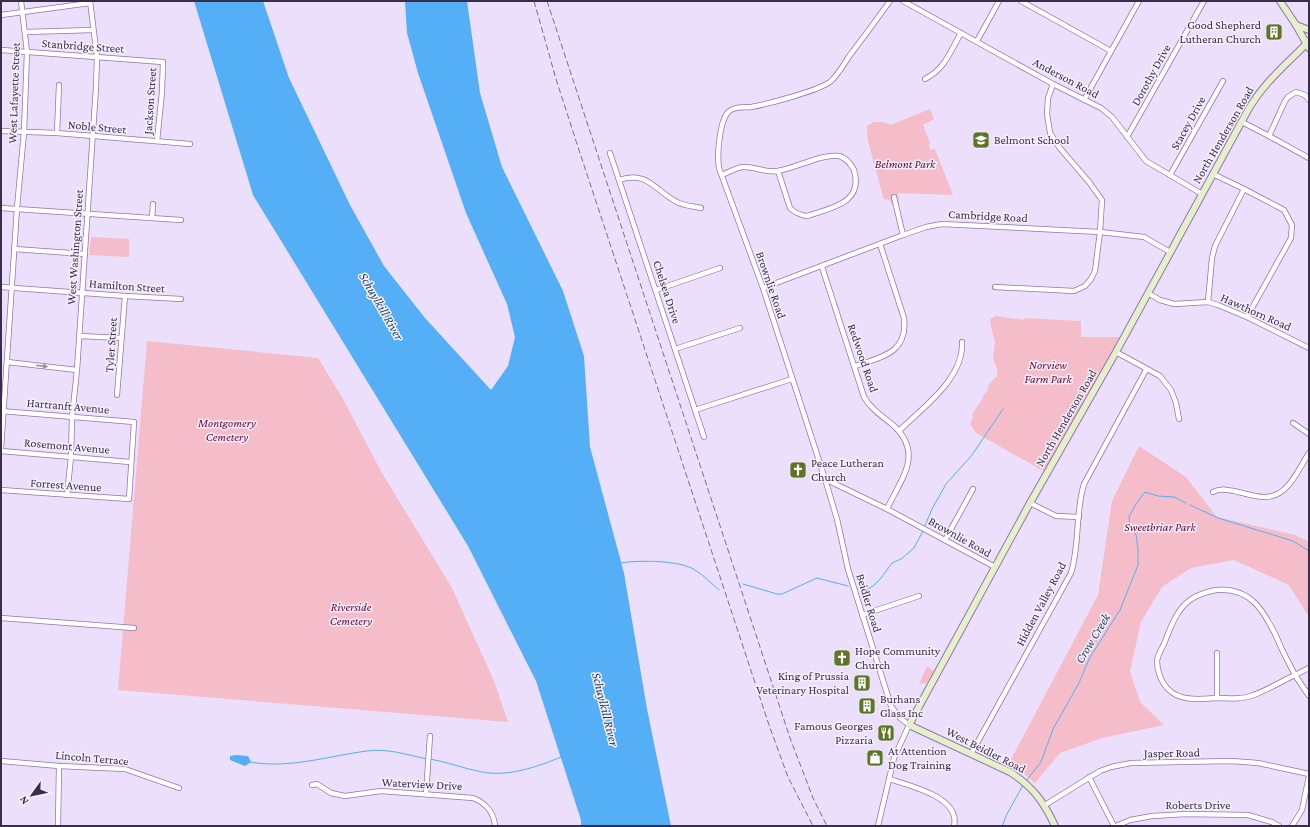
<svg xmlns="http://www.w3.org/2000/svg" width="1310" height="827" font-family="'Crimson Pro',serif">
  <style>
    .green { fill: #f5bdc9 }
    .water { fill: #54aff6 }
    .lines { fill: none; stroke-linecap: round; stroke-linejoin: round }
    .stream { stroke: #54aff6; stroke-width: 1 }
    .street-casing { stroke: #9273b5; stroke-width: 6 }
    .secondary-casing { stroke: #9273b5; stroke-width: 8 }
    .street { stroke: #fff; stroke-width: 4.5 }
    .secondary { stroke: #e4f1c8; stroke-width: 6 }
    .rail { stroke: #7b6e8a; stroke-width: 1; stroke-dasharray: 6 3; stroke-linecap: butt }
    .oneway { fill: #9c96a4 }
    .labels { text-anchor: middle; stroke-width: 3; stroke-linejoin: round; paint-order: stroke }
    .poi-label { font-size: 12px; fill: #3a2d49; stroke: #f6f0fe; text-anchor: start }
    .street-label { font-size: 12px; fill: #3a2d49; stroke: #f6f0fe }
    .park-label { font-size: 12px; font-style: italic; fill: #69042e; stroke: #f6f0fe }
    .water-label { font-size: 13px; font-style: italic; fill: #173d59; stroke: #f6f0fe }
  </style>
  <rect width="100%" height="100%" fill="#ecdffc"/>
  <g class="green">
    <polygon points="930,109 934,119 923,125 930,143 929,146 930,150 935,149 953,195 898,193 899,203 893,205 888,199 884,200 868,141 867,126 874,122 883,122 891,125"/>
    <polygon points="91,237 129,239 129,257 89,255"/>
    <polygon points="996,316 1024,320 1024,318 1081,321 1081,337 1124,337 1047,473 976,433 970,424 973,417 972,414 983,398 984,394 987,392 989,384 997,376 998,372 993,358 995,342 991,327 990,319"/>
    <polygon points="147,341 318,358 343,399 382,473 452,588 494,681 508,722 118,690"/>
    <polygon points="1139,446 1186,477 1217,517 1295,535 1309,542 1309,617 1289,585 1234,560 1191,568 1162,587 1141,622 1130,671 1140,702 1164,725 1102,738 1060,753 1035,783 1023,773 1008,765 1098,595 1112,501"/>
    <polygon points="927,666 934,671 927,683 919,684"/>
  </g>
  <g class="water">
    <polygon points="194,1 263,1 289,78 350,205 384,266 425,318 491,390 508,366 515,337 507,304 466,213 418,73 407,33 405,1 467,1 480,93 502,167 563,291 584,356 590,447 624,573 647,709 671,826 581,826 581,820 536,681 468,546 253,195"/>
    <polygon points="236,755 248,756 251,762 245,766 230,760 230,756"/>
  </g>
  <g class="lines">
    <g class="stream">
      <polyline points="1190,505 1218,518 1293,541 1309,551"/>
      <polyline points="924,528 932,509 946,484 972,455 1003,409"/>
      <path d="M621,563C639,560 680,560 695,570C702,574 712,584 719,590"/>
      <polyline points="743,584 777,594 782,594 817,578 848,586"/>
      <polyline points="859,588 866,590 873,586 881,578 892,563 901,559 914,548 923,531"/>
      <path d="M430,759C448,762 465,769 482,772C508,777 537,767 561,757"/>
      <path d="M250,762C290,769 328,756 367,751C387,748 408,755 427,759"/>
      <polyline points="1026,781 1041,762 1053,729 1079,683 1089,659 1120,610 1138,565 1138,548 1136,535 1130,526 1129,517 1136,504 1145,492 1158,496 1174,497 1186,503"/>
      <polyline points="1002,826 1007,814 1023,785"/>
    </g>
    <g class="street-casing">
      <g id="street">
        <path d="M890,1C877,19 864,37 850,55C844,64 838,75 830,82C817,91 768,104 751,107C744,108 734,106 728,112C719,123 717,155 719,168L763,288L825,479L887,509L995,567"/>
        <polyline points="903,1 1053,84 1101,108 1112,117 1146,161 1202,194"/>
        <polyline points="1021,1 1111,51"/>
        <polyline points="1,15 90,3"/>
        <polyline points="25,32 93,30"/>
        <polyline points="977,41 999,1"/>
        <polyline points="1,50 163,62 162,92 157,141"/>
        <path d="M925,79C945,69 950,52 961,33"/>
        <polyline points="1084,100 1139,1"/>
        <polyline points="1309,100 1305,95 1296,92 1288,97 1285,101 1269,136 1309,158"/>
        <polyline points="1242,122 1269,136"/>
        <polyline points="1,131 57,133 190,144"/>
        <polyline points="57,133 59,85"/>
        <polyline points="1127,137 1204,1"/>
        <polyline points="610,153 704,437"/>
        <polyline points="1213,174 1244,189 1284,210 1292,225 1291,238 1247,317"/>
        <path d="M722,175C729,172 737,167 744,167C756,167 766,173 777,171C794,169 823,153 839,156C846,158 851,164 854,170C864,203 831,208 807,216C800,215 795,213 790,208L778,171"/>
        <polyline points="1170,175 1223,81"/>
        <path d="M619,180C648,170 655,191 677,202C684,206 693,206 701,208"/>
        <polyline points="894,197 903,235"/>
        <polyline points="1,208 181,220"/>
        <polyline points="152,218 153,204"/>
        <polyline points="14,249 85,254"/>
        <path d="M822,267L864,397C871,409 882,416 893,425C925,454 900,480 887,509"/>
        <polyline points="1,287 125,296 181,299"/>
        <polyline points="995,287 1074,291 1085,286 1091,279 1095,271 1100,232 1102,200 1089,182 1059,147 1050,133 1047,114 1048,98 1053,84"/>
        <polyline points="763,288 903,235 926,227 942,224 1100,232 1144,237 1170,252"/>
        <polyline points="656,290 720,268"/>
        <polyline points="1148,293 1160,300 1174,304 1208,302 1218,305 1247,317 1309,348"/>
        <polyline points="1208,302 1212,258 1215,246 1244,189"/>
        <polyline points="80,336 121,338"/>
        <polyline points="675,349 740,328"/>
        <polyline points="1116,352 1160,376 1171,390 1176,403 1179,419"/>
        <polyline points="7,362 77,370"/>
        <path d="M855,366C882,357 908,353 904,318L880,244"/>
        <polyline points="117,395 125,296"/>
        <polyline points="695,410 792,379"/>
        <polyline points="1,411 134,422 129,499 1,490"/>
        <polyline points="1293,423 1309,434"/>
        <path d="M899,431C922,408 964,379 962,342"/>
        <polyline points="1,449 17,208 24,132 27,52 21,1"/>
        <polyline points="1,451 130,462"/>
        <polyline points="825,479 837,519 848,569 891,706 900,718 909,725 894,758 878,826"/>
        <path d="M1213,492C1221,488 1226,490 1234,491C1244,493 1255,497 1265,497C1288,497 1298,470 1309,453"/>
        <polyline points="67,495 71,457 72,417 77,370 96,87 97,57 90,1"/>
        <polyline points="1030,503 1056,516 1079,517"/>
        <polyline points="945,540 973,489"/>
        <path d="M1216,590C1251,587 1264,611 1277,638C1282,651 1289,663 1295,675C1280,682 1266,691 1251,696C1239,700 1229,698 1217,698C1202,699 1180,702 1168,689C1161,682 1157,670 1157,661C1158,654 1161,650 1164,644C1170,629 1176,610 1190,600C1198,594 1206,592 1216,590Z"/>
        <polyline points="862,615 919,596"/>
        <polyline points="1,618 134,628"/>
        <polyline points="1309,668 1295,675 1309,696"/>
        <polyline points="1217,698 1217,653"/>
        <path d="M971,754L1071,573C1080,544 1075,513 1084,484L1146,370"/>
        <polyline points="1,761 59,766 125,769 179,788"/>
        <polyline points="1089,777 1114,826"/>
        <path d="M889,779C908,785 961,797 954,826"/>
        <path d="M312,785L317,784L331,793L345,796L381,791L473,798C486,803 494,813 495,826"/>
        <polyline points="426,794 430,736"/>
        <polyline points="1045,805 1100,771 1111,767 1131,763 1231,761 1258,763 1309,774"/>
        <polyline points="58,826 59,766"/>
        <polyline points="1116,826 1130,820 1152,816 1186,814 1248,815 1272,822 1279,826"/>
        <polyline points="1292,826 1302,810 1309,776"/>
      </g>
    </g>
    <g class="secondary-casing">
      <g id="secondary">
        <polyline points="1280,1 1296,25 1309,48"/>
        <polyline points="1296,25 1309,30"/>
        <path d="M1055,826C1044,802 1033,787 1010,772L909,725L1030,503L1116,352L1248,110C1265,81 1286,65 1309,41"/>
      </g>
    </g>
    <use href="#street" class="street"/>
    <use href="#secondary" class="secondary"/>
    <g class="rail">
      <polyline points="534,1 556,79 577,144 769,725 788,777 813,826"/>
      <polyline points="547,1 790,738 813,798 827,826"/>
    </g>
  </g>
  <defs><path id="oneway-solid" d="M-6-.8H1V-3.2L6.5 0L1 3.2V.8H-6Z"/></defs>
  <use class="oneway" href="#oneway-solid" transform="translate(42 366) rotate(6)"/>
  <defs>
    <g id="building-square" transform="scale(0.9)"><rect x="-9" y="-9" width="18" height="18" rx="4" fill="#5c7527" stroke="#f6f0fe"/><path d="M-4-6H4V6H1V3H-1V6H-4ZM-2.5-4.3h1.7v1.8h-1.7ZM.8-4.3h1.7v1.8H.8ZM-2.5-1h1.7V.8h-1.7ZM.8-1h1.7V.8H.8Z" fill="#fff"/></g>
    <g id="school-square" transform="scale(0.9)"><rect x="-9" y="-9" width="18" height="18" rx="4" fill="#5c7527" stroke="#f6f0fe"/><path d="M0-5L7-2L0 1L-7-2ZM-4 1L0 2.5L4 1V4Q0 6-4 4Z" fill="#fff"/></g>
    <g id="church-square" transform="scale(0.9)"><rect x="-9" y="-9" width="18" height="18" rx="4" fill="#5c7527" stroke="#f6f0fe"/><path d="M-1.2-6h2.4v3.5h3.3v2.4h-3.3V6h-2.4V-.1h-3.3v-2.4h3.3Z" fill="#fff"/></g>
    <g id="restaurant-square" transform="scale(0.9)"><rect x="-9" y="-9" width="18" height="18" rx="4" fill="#5c7527" stroke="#f6f0fe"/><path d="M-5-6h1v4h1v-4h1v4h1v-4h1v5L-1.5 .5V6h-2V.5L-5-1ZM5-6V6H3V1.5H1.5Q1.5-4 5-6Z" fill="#fff"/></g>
    <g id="shop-square" transform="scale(0.9)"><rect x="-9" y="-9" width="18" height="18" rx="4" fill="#5c7527" stroke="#f6f0fe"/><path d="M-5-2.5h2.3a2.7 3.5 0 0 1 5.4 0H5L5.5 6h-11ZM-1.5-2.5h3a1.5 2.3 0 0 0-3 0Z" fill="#fff"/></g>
  </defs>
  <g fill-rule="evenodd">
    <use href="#building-square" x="1274" y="32"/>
    <use href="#school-square" x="981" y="140"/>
    <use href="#church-square" x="798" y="470"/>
    <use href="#church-square" x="842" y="658"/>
    <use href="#building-square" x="862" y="683"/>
    <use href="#building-square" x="867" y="706"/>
    <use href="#restaurant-square" x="886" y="733"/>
    <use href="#shop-square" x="875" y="758"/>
  </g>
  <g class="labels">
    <g class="poi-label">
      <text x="1261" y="29" text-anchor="end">Good Shepherd<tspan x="1261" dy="14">Lutheran Church</tspan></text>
      <text x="994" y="144">Belmont School</text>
      <text x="811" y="467">Peace Lutheran<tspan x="811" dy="14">Church</tspan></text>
      <text x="855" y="655">Hope Community<tspan x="855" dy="14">Church</tspan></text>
      <text x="849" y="680" text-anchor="end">King of Prussia<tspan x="849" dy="14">Veterinary Hospital</tspan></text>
      <text x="880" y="703">Burhans<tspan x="880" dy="14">Glass Inc</tspan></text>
      <text x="873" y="730" text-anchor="end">Famous Georges<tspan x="873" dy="14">Pizzaria</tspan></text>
      <text x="888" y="755">At Attention<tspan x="888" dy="14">Dog Training</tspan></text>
    </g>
    <g class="street-label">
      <text transform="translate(83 46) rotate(4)" y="4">Stanbridge Street</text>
      <text transform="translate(1151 75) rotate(-61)" y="4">Dorothy Drive</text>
      <text transform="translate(1066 78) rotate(28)" y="4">Anderson Road</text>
      <text transform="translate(14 93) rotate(-88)" y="4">West Lafayette Street</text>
      <text transform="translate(150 101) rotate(-86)" y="4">Jackson Street</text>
      <text transform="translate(1188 123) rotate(-61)" y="4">Stacey Drive</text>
      <text transform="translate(97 127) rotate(5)" y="4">Noble Street</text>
      <text transform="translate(1223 135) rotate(-60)" y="4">North Henderson Road</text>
      <text transform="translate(988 216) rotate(3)" y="4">Cambridge Road</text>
      <text transform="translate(75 247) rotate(-86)" y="4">West Washington Street</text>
      <text transform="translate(771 285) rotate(71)" y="4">Brownlie Road</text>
      <text transform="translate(127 286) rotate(4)" y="4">Hamilton Street</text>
      <text transform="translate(667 292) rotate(72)" y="4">Chelsea Drive</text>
      <text transform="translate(1256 312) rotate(24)" y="4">Hawthorn Road</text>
      <text transform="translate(111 345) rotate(-86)" y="4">Tyler Street</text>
      <text transform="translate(863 358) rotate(71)" y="4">Redwood Road</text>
      <text transform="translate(68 406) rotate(5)" y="4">Hartranft Avenue</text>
      <text transform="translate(1066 418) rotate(-60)" y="4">North Henderson Road</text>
      <text transform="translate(67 446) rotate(5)" y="4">Rosemont Avenue</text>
      <text transform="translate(66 485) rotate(4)" y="4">Forrest Avenue</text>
      <text transform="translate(960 537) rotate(29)" y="4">Brownlie Road</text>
      <text transform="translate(869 603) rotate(73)" y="4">Beidler Road</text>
      <text transform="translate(1041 604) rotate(-62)" y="4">Hidden Valley Road</text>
      <text transform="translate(986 750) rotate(27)" y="4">West Beidler Road</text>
      <text transform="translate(1172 753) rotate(-1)" y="4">Jasper Road</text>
      <text transform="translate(92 758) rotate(5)" y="4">Lincoln Terrace</text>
      <text transform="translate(422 784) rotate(3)" y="4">Waterview Drive</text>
      <text x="1198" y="809">Roberts Drive</text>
    </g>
    <g class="park-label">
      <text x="905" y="168">Belmont Park</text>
      <text x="1048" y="369">Norview<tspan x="1048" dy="14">Farm Park</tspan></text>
      <text x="227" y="427">Montgomery<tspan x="227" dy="14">Cemetery</tspan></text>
      <text x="1160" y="531">Sweetbriar Park</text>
      <text x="351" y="611">Riverside<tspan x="351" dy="14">Cemetery</tspan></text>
    </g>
    <g class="water-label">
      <text transform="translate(382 306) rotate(60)" y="5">Schuylkill River</text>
      <text transform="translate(1092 638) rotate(-59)" y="5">Crow Creek</text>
      <text transform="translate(606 709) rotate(76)" y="5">Schuylkill River</text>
    </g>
  </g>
  <rect width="1310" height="827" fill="none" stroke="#3a2d49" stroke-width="4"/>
  <g transform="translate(32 795) rotate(237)" stroke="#f6f0fe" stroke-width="3" paint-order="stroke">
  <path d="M0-3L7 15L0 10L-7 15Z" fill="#3a2d49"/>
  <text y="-6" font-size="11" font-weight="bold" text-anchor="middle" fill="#3a2d49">N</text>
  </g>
</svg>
